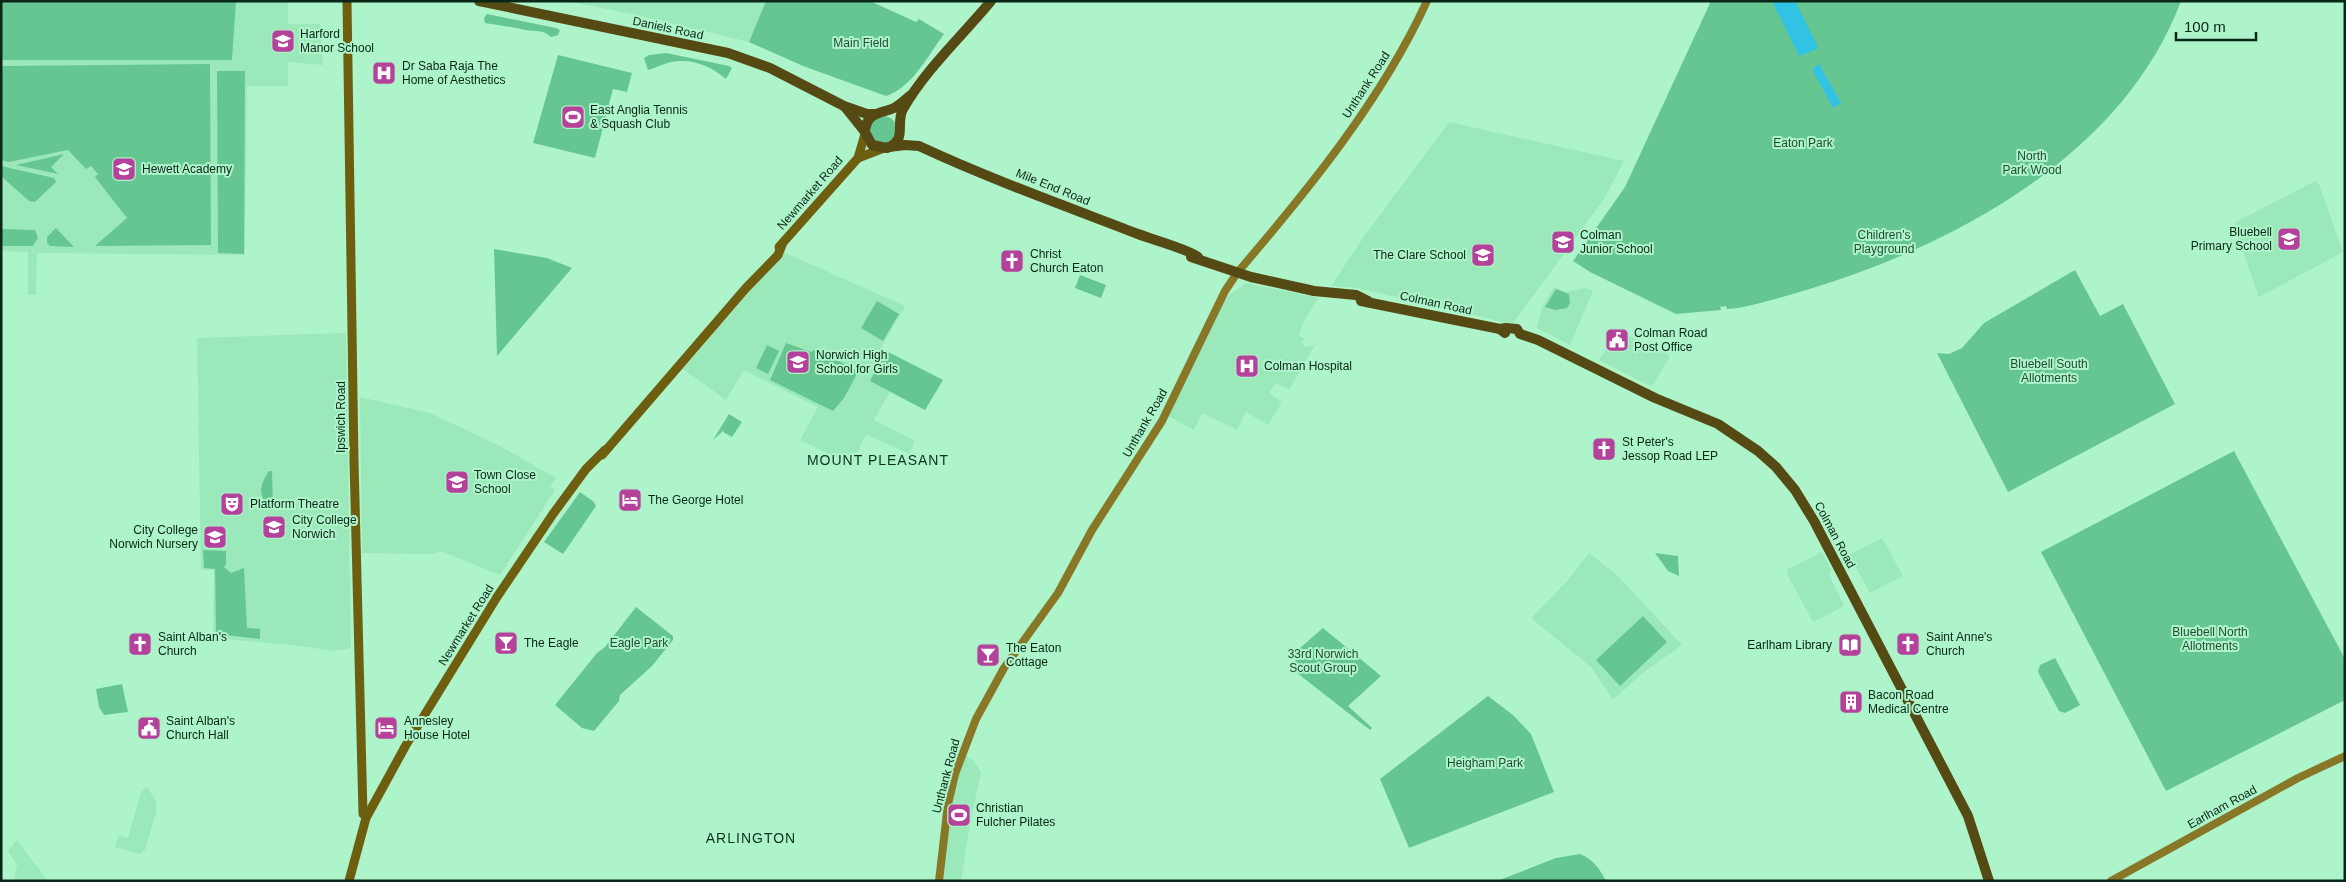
<svg xmlns="http://www.w3.org/2000/svg" width="2346" height="882" font-family="Helvetica,sans-serif">
  <style>
    .built { fill: #9be9bb }
    .green { fill: #66c692 }
    .water { fill: #32c2e3 }
    .lines { fill: none; stroke-linecap: round; stroke-linejoin: round }
    .secondary { stroke: #877727; stroke-width: 8 }
    .primary { stroke: #6e5f10; stroke-width: 9 }
    .highway { stroke: #554a13; stroke-width: 10 }
    .labels { text-anchor: middle; stroke-width: 4; stroke-linejoin: round; paint-order: stroke }
    .street-label { font-size: 12px; fill: #092617; stroke: #aef4ca }
    .poi-label { font-size: 12px; fill: #092617; stroke: #aef4ca; text-anchor: start }
    .park-label { font-size: 12px; fill: #224b35; stroke: #aef4ca }
    .neighbourhood-label { font-size: 14px; letter-spacing: 1px; fill: #0c311e; stroke: #aef4ca }
  </style>
  <rect width="100%" height="100%" fill="#aef4ca"/>
  <g class="built">
    <polygon points="1,1 288,1 288,24 320,24 323,65 288,62 288,86 247,86 245,255 37,253 36,295 28,295 28,252 1,251"/>
    <polygon points="566,1 766,1 749,42 637,15"/>
    <polygon points="1449,122 1624,161 1604,199 1514,322 1507,323 1357,288 1331,286 1365,235"/>
    <polygon points="2315,181 2319,184 2343,252 2259,297 2234,226 2236,222"/>
    <polygon points="783,252 905,306 881,348 943,380 925,410 890,392 874,420 915,441 909,454 866,434 851,465 800,440 818,407 744,370 726,400 683,369"/>
    <polygon points="1246,283 1318,298 1302,325 1299,336 1305,339 1302,341 1304,347 1315,345 1289,390 1276,383 1269,393 1282,402 1268,425 1246,412 1237,430 1202,413 1194,430 1168,416 1220,308 1229,295"/>
    <polygon points="1554,287 1565,292 1585,288 1593,291 1570,345 1537,328 1542,307"/>
    <polygon points="1616,330 1669,355 1669,358 1653,385 1648,385 1599,360 1615,335"/>
    <polygon points="346,333 351,648 335,651 292,645 213,638 214,570 201,570 197,338"/>
    <polygon points="360,397 430,413 500,446 556,478 550,486 555,490 500,575 441,551 433,554 362,553"/>
    <polygon points="1882,538 1903,576 1870,593 1853,562 1850,563 1846,556"/>
    <polygon points="1822,552 1831,570 1829,575 1844,606 1813,622 1787,574 1788,569"/>
    <polygon points="1589,553 1617,575 1682,645 1644,672 1613,700 1591,667 1531,618 1569,579"/>
    <polygon points="964,755 973,760 981,772 970,824 961,881 943,881 950,805"/>
    <polygon points="147,787 156,801 156,813 145,850 140,854 115,847 119,835 128,838 141,792"/>
    <polygon points="17,840 45,877 48,881 14,881 17,865 8,851"/>
  </g>
  <g class="green">
    <polygon points="1,1 236,1 232,60 1,60"/>
    <path d="M766,1H870L916,22L919,19L944,34C929,54 912,88 886,96L803,66L749,42Z"/>
    <path d="M1711,1H2181C2116,175 1909,269 1739,308L1727,309L1726,306L1720,307L1721,310L1676,314L1590,272L1573,261L1625,187Z"/>
    <path d="M487,14L556,28L560,30L558,35L551,37C542,29 536,32 525,30C512,27 499,25 485,23L484,18Z"/>
    <path d="M666,53L729,66L732,68L726,79C711,66 692,58 671,62C663,64 655,68 648,70L644,58L649,55Z"/>
    <polygon points="558,55 632,73 627,92 613,89 595,158 533,143"/>
    <polygon points="210,64 211,245 95,246 127,218 95,177 98,174 91,166 86,169 68,150 9,162 1,160 1,66"/>
    <polygon points="217,71 245,71 244,254 218,253"/>
    <circle cx="883" cy="130" r="14"/>
    <polygon points="64,154 51,167 58,174 16,165"/>
    <polygon points="1,166 54,178 56,182 35,202 29,201 1,176"/>
    <polygon points="56,228 74,247 50,246 47,243 47,237"/>
    <polygon points="1,229 35,230 38,238 33,246 1,246"/>
    <polygon points="494,249 547,258 572,268 497,356"/>
    <polygon points="2075,270 2100,316 2123,304 2175,404 2008,492 1937,353 1949,354 1962,348 1984,323"/>
    <polygon points="1080,275 1106,285 1101,298 1075,288"/>
    <polygon points="1556,289 1569,294 1570,303 1567,308 1556,310 1545,307"/>
    <polygon points="877,301 899,314 883,341 861,328"/>
    <polygon points="786,343 811,352 817,348 858,372 844,398 833,411 770,380"/>
    <polygon points="767,345 779,351 768,374 756,368"/>
    <polygon points="886,351 943,380 925,410 870,381"/>
    <polygon points="729,414 742,422 732,437 723,432 724,430 713,440"/>
    <polygon points="2234,451 2345,659 2345,700 2166,791 2041,552"/>
    <path d="M269,471H272L273,506H267C258,492 260,485 269,471Z"/>
    <polygon points="580,492 594,502 596,506 563,554 544,542"/>
    <polygon points="203,550 226,551 226,564 224,567 231,573 244,568 247,628 260,629 260,639 216,634 215,569 204,568"/>
    <polygon points="1655,553 1678,556 1679,576 1668,571"/>
    <polygon points="636,607 673,636 673,640 652,666 620,695 619,701 594,731 582,728 555,705 597,653 605,647"/>
    <polygon points="1643,616 1667,642 1620,686 1596,660"/>
    <polygon points="1323,628 1381,676 1348,706 1372,728 1370,730 1292,669 1300,648"/>
    <polygon points="2055,658 2080,705 2065,713 2059,711 2038,672 2040,665"/>
    <polygon points="122,684 128,712 104,715 99,707 96,689"/>
    <polygon points="1488,696 1513,715 1531,734 1554,792 1409,848 1380,779"/>
    <path d="M1580,854C1594,860 1599,868 1606,881H1497L1556,858Z"/>
  </g>
  <g class="water">
    <polygon points="1772,1 1795,1 1818,47 1817,49 1799,56"/>
    <polygon points="1819,64 1841,103 1833,108 1812,69"/>
  </g>
  <g class="lines">
    <g class="secondary">
      <path d="M939,881L948,804L955,774L976,719L1004,668L1058,593L1092,530L1162,421L1225,291L1237,273C1308,190 1381,101 1427,1"/>
      <polyline points="2111,881 2298,778 2345,756"/>
    </g>
    <g class="primary">
      <polyline points="347,1 354,461 363,814"/>
      <polyline points="858,158 865,134"/>
      <polyline points="779,247 858,158 884,148"/>
      <polyline points="602,455 746,288 778,255 782,245"/>
      <polyline points="349,881 366,818 406,745 497,597 553,514 586,469 605,450"/>
    </g>
    <g class="highway">
      <polyline points="479,1 728,53 770,68 844,106 867,114 873,114"/>
      <path d="M911,95C906,99 900,105 894,108C880,114 866,112 865,132L872,145L887,148C908,140 895,124 903,109C926,69 962,36 991,1"/>
      <polyline points="845,107 865,132"/>
      <path d="M889,147L905,145L919,146C990,179 1065,206 1138,234C1151,239 1191,250 1198,257"/>
      <polyline points="1191,257 1251,277 1314,291 1356,295 1368,301"/>
      <polyline points="1361,301 1500,329 1505,333"/>
      <polyline points="1500,329 1506,328 1517,329 1520,334 1538,340 1655,398 1718,424 1758,451 1776,467 1795,490 1814,521 1968,816 1989,881"/>
    </g>
  </g>
  <defs>
    <g id="school-square" transform="scale(1.25)"><rect x="-9" y="-9" width="18" height="18" rx="4" fill="#b4419a" stroke="#aef4ca"/><path d="M0-5L7-2L0 1L-7-2ZM-4 1L0 2.5L4 1V4Q0 6-4 4Z" fill="#fff"/></g>
    <g id="hospital-square" transform="scale(1.25)"><rect x="-9" y="-9" width="18" height="18" rx="4" fill="#b4419a" stroke="#aef4ca"/><path d="M-5-5h3v3.5h4V-5h3V5h-3V1.5h-4V5h-3Z" fill="#fff"/></g>
    <g id="stadium-square" transform="scale(1.25)"><rect x="-9" y="-9" width="18" height="18" rx="4" fill="#b4419a" stroke="#aef4ca"/><path d="M0-5a6.5 5 0 1 0 0 10a6.5 5 0 1 0 0-10ZM-3.5-1.8h7v3.6h-7Z" fill="#fff"/></g>
    <g id="church-square" transform="scale(1.25)"><rect x="-9" y="-9" width="18" height="18" rx="4" fill="#b4419a" stroke="#aef4ca"/><path d="M-1.2-6h2.4v3.5h3.3v2.4h-3.3V6h-2.4V-.1h-3.3v-2.4h3.3Z" fill="#fff"/></g>
    <g id="civic-square" transform="scale(1.25)"><rect x="-9" y="-9" width="18" height="18" rx="4" fill="#b4419a" stroke="#aef4ca"/><path d="M-.6-6.5H3V-4.5H.6V-3L4-1V1h2V6H-6V1h2V-1L-.6-3ZM-1.2 2.5V6h2.4V2.5Z" fill="#fff"/></g>
    <g id="hotel-square" transform="scale(1.25)"><rect x="-9" y="-9" width="18" height="18" rx="4" fill="#b4419a" stroke="#aef4ca"/><path d="M-6-4.5h1.5V1H6V5H4.5V3h-9V5H-6ZM-4 0a1.8 1.8 0 1 1 3.6 0ZM.5 0V-2.5h3Q6-2.5 6 0Z" fill="#fff"/></g>
    <g id="theatre-square" transform="scale(1.25)"><rect x="-9" y="-9" width="18" height="18" rx="4" fill="#b4419a" stroke="#aef4ca"/><path d="M-5-5.5Q0-4 5-5.5V0Q5 5 0 6Q-5 5-5 0ZM-3.3-2.5H-1v1.5H-3.3ZM1-2.5H3.3v1.5H1ZM-2.8 1Q0 5.5 2.8 1Z" fill="#fff"/></g>
    <g id="university-square" transform="scale(1.25)"><rect x="-9" y="-9" width="18" height="18" rx="4" fill="#b4419a" stroke="#aef4ca"/><path d="M0-5L7-2L0 1L-7-2ZM-4 1L0 2.5L4 1V4Q0 6-4 4Z" fill="#fff"/></g>
    <g id="bar-square" transform="scale(1.25)"><rect x="-9" y="-9" width="18" height="18" rx="4" fill="#b4419a" stroke="#aef4ca"/><path d="M-6-5H6L.8 .8V4.5H3.5V6h-7V4.5H-.8V.8Z" fill="#fff"/></g>
    <g id="library-square" transform="scale(1.25)"><rect x="-9" y="-9" width="18" height="18" rx="4" fill="#b4419a" stroke="#aef4ca"/><path d="M-6-4Q-3-5.5-.7-3.5V5Q-3 3-6 4ZM6-4Q3-5.5 .7-3.5V5Q3 3 6 4Z" fill="#fff"/></g>
    <g id="building-square" transform="scale(1.25)"><rect x="-9" y="-9" width="18" height="18" rx="4" fill="#b4419a" stroke="#aef4ca"/><path d="M-4-6H4V6H1V3H-1V6H-4ZM-2.5-4.3h1.7v1.8h-1.7ZM.8-4.3h1.7v1.8H.8ZM-2.5-1h1.7V.8h-1.7ZM.8-1h1.7V.8H.8Z" fill="#fff"/></g>
  </defs>
  <g fill-rule="evenodd">
    <use href="#school-square" x="283" y="41"/>
    <use href="#hospital-square" x="384" y="73"/>
    <use href="#stadium-square" x="573" y="117"/>
    <use href="#school-square" x="124" y="169"/>
    <use href="#school-square" x="2289" y="239"/>
    <use href="#school-square" x="1563" y="242"/>
    <use href="#school-square" x="1483" y="255"/>
    <use href="#church-square" x="1012" y="261"/>
    <use href="#civic-square" x="1617" y="340"/>
    <use href="#school-square" x="798" y="362"/>
    <use href="#hospital-square" x="1247" y="366"/>
    <use href="#church-square" x="1604" y="449"/>
    <use href="#school-square" x="457" y="482"/>
    <use href="#hotel-square" x="630" y="500"/>
    <use href="#theatre-square" x="232" y="504"/>
    <use href="#university-square" x="274" y="527"/>
    <use href="#school-square" x="215" y="537"/>
    <use href="#bar-square" x="506" y="643"/>
    <use href="#church-square" x="140" y="644"/>
    <use href="#church-square" x="1908" y="644"/>
    <use href="#library-square" x="1850" y="645"/>
    <use href="#bar-square" x="988" y="655"/>
    <use href="#building-square" x="1851" y="702"/>
    <use href="#civic-square" x="149" y="728"/>
    <use href="#hotel-square" x="386" y="728"/>
    <use href="#stadium-square" x="959" y="815"/>
  </g>
  <g class="labels">
    <g class="street-label">
      <text transform="translate(668 28) rotate(12)" y="4">Daniels Road</text>
      <text transform="translate(1366 85) rotate(-57)" y="4">Unthank Road</text>
      <text transform="translate(1053 187) rotate(22)" y="4">Mile End Road</text>
      <text transform="translate(810 193) rotate(-49)" y="4">Newmarket Road</text>
      <text transform="translate(1436 303) rotate(12)" y="4">Colman Road</text>
      <text transform="translate(341 417) rotate(-90)" y="4">Ipswich Road</text>
      <text transform="translate(1145 423) rotate(-60)" y="4">Unthank Road</text>
      <text transform="translate(1835 535) rotate(62)" y="4">Colman Road</text>
      <text transform="translate(466 625) rotate(-58)" y="4">Newmarket Road</text>
      <text transform="translate(946 776) rotate(-75)" y="4">Unthank Road</text>
      <text transform="translate(2222 807) rotate(-29)" y="4">Earlham Road</text>
    </g>
    <g class="poi-label">
      <text x="300" y="38">Harford<tspan x="300" dy="14">Manor School</tspan></text>
      <text x="402" y="70">Dr Saba Raja The<tspan x="402" dy="14">Home of Aesthetics</tspan></text>
      <text x="590" y="114">East Anglia Tennis<tspan x="590" dy="14">&amp; Squash Club</tspan></text>
      <text x="142" y="173">Hewett Academy</text>
      <text x="2272" y="236" text-anchor="end">Bluebell<tspan x="2272" dy="14">Primary School</tspan></text>
      <text x="1580" y="239">Colman<tspan x="1580" dy="14">Junior School</tspan></text>
      <text x="1030" y="258">Christ<tspan x="1030" dy="14">Church Eaton</tspan></text>
      <text x="1466" y="259" text-anchor="end">The Clare School</text>
      <text x="1634" y="337">Colman Road<tspan x="1634" dy="14">Post Office</tspan></text>
      <text x="816" y="359">Norwich High<tspan x="816" dy="14">School for Girls</tspan></text>
      <text x="1264" y="370">Colman Hospital</text>
      <text x="1622" y="446">St Peter's<tspan x="1622" dy="14">Jessop Road LEP</tspan></text>
      <text x="474" y="479">Town Close<tspan x="474" dy="14">School</tspan></text>
      <text x="648" y="504">The George Hotel</text>
      <text x="250" y="508">Platform Theatre</text>
      <text x="292" y="524">City College<tspan x="292" dy="14">Norwich</tspan></text>
      <text x="198" y="534" text-anchor="end">City College<tspan x="198" dy="14">Norwich Nursery</tspan></text>
      <text x="158" y="641">Saint Alban's<tspan x="158" dy="14">Church</tspan></text>
      <text x="1926" y="641">Saint Anne's<tspan x="1926" dy="14">Church</tspan></text>
      <text x="524" y="647">The Eagle</text>
      <text x="1832" y="649" text-anchor="end">Earlham Library</text>
      <text x="1006" y="652">The Eaton<tspan x="1006" dy="14">Cottage</tspan></text>
      <text x="1868" y="699">Bacon Road<tspan x="1868" dy="14">Medical Centre</tspan></text>
      <text x="166" y="725">Saint Alban's<tspan x="166" dy="14">Church Hall</tspan></text>
      <text x="404" y="725">Annesley<tspan x="404" dy="14">House Hotel</tspan></text>
      <text x="976" y="812">Christian<tspan x="976" dy="14">Fulcher Pilates</tspan></text>
    </g>
    <g class="park-label">
      <text x="861" y="47">Main Field</text>
      <text x="1803" y="147">Eaton Park</text>
      <text x="2032" y="160">North<tspan x="2032" dy="14">Park Wood</tspan></text>
      <text x="1884" y="239">Children's<tspan x="1884" dy="14">Playground</tspan></text>
      <text x="2049" y="368">Bluebell South<tspan x="2049" dy="14">Allotments</tspan></text>
      <text x="2210" y="636">Bluebell North<tspan x="2210" dy="14">Allotments</tspan></text>
      <text x="639" y="647">Eagle Park</text>
      <text x="1323" y="658">33rd Norwich<tspan x="1323" dy="14">Scout Group</tspan></text>
      <text x="1485" y="767">Heigham Park</text>
    </g>
    <g class="neighbourhood-label">
      <text x="878" y="465">MOUNT PLEASANT</text>
      <text x="751" y="843">ARLINGTON</text>
    </g>
  </g>
  <rect width="2346" height="882" fill="none" stroke="#092617" stroke-width="5"/>
  <path d="M2176 32v8h80v-8" fill="none" stroke="#092617" stroke-width="2.5"/>
  <text x="2184" y="32" font-size="15" fill="#092617" stroke="#aef4ca" stroke-width="4" paint-order="stroke">100 m</text>
</svg>
